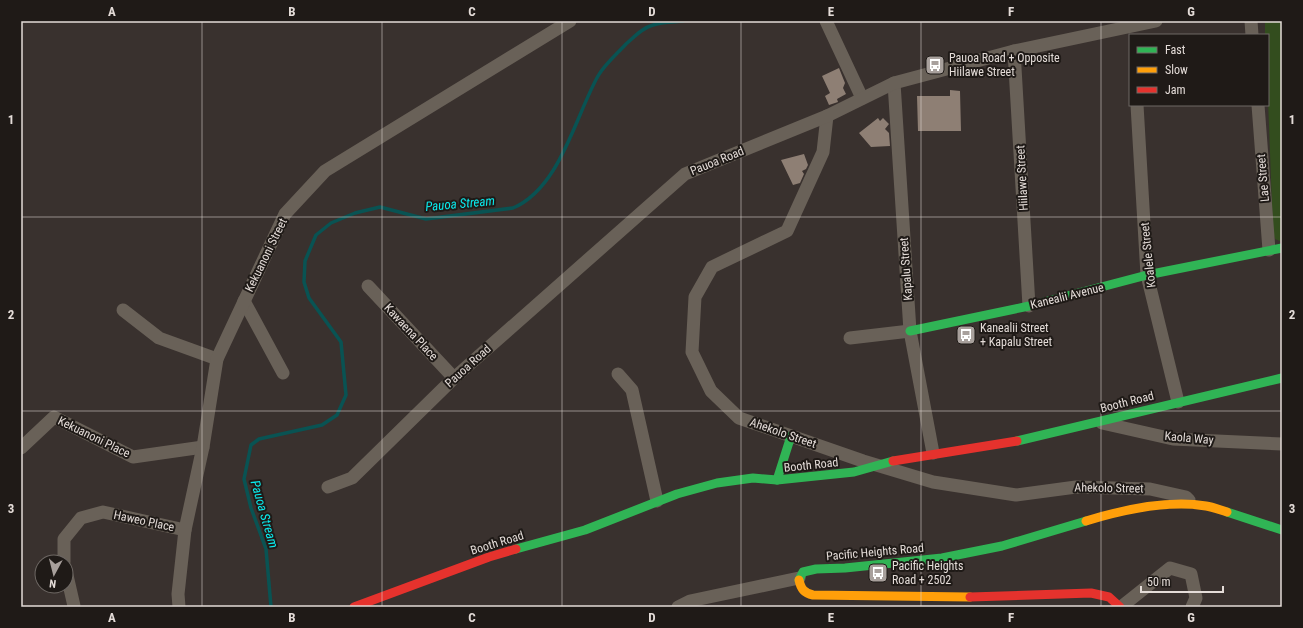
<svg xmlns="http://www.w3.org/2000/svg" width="1303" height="628" font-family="'Roboto Condensed',sans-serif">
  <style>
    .green { fill: #334d1e }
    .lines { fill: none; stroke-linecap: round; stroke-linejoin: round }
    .stream { stroke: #095353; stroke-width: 3.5 }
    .building { fill: #8e7f74 }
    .street { stroke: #696158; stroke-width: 13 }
    .fast { stroke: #30b455; stroke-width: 9 }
    .slow { stroke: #ff9f0a; stroke-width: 9 }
    .jam { stroke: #e5322d; stroke-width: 9 }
    .grid { fill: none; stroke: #e4dcd8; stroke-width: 1; stroke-opacity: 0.55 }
    .labels { text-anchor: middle; stroke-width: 4; stroke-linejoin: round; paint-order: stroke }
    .poi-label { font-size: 12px; fill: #e4dcd8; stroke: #1f1a17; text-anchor: start }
    .street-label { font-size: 12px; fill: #e4dcd8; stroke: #1f1a17 }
    .water-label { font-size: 13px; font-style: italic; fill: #0aebee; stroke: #1f1a17 }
    .neatline { fill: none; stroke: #e4dcd8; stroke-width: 1.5 }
    .grid-label { font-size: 13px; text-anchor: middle; font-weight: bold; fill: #e4dcd8 }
  </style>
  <rect width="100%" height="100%" fill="#39312e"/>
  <polygon class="green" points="1265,21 1282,21 1282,242 1275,239 1273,233 1268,99 1268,35 1265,35"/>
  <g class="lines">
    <path class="stream" d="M271,607L266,549L251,508L244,479L251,445L259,439L322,425L337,415L346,395L341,342L309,298L304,282L305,261L316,235L331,223L355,213L380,207L426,219L513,208C560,188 575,117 598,76C605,64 617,54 626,44C634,37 642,28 653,25C662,22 674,22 683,21"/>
  </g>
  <g class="building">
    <polygon points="839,68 845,83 843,88 846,94 837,99 838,102 829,105 825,96 830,93 822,76"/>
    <polygon points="950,90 960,91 961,131 918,131 917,96 950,96"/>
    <polygon points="878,118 880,121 883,118 889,124 885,129 889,133 890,146 871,147 859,133"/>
    <polygon points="804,154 808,165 806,169 802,171 804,174 800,183 793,185 781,160"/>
  </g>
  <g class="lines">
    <g class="street">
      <polyline points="826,21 862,98"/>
      <polyline points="1251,21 1252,35"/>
      <polyline points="1014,51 1029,306"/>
      <polyline points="894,83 910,331 933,453"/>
      <polyline points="1137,105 1147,275 1178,402"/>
      <polyline points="1258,105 1269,250"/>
      <polyline points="827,116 823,152 787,231 712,267 695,297 692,352 711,391 739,418 863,461 933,482 1016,495 1076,487 1150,489 1186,497 1189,500"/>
      <polyline points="368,286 454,378"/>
      <polyline points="244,301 283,373"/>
      <polyline points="123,310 159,338 217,359"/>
      <polyline points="850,338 910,331"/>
      <polyline points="618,374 632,390 657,501"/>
      <polyline points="1102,423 1173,439 1282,444"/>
      <polyline points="21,448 54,417 133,457 203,447"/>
      <polyline points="328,487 352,478 454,378 685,174 827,116 894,83 1014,51 1156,21"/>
      <polyline points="64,562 64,539 81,518 103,512 185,530"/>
      <polyline points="66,571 74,606"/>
      <polyline points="179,607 178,594 185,530 203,447 217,359 285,214 325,171 570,21"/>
      <polyline points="678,607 690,601 799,578"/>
      <polyline points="1121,607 1170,568 1191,574 1196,598 1192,607"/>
    </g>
    <g class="fast">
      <polyline points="910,331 1029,306 1147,275 1282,248"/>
      <polyline points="1017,441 1282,378"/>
      <polyline points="777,480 791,436"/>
      <polyline points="1227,512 1282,530"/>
      <polyline points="516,549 585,530 677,494 717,483 753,478 777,480 854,472 893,461"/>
      <polyline points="799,580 803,572 816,569 845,568 942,558 1002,546 1086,521"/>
    </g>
    <g class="slow">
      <path d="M1086,521C1122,510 1169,500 1206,506C1213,507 1220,510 1227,512"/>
      <path d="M799,580C801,589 804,593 813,595L970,597"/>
    </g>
    <g class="jam">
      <polyline points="893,461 1017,441"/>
      <polyline points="970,597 1091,593 1109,597 1120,607"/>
      <polyline points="354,607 489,557 516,549"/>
    </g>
  </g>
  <path class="grid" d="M202,21V607M382,21V607M562,21V607M741,21V607M921,21V607M1101,21V607M21,217H1282M21,411H1282"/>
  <defs>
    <g id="bus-square" transform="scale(1)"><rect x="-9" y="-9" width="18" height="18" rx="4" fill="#a8a09c" stroke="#1f1a17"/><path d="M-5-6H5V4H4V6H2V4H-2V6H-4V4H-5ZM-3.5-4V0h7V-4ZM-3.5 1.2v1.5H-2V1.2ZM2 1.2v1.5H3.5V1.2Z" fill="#fff"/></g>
  </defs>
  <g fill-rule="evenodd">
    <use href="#bus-square" x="935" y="65"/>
    <use href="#bus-square" x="966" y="335"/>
    <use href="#bus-square" x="878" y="573"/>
  </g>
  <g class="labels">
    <g class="poi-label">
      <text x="949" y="62">Pauoa Road + Opposite<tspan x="949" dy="14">Hiilawe Street</tspan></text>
      <text x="980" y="332">Kanealii Street<tspan x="980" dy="14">+ Kapalu Street</tspan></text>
      <text x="892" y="570">Pacific Heights<tspan x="892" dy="14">Road + 2502</tspan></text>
    </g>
    <g class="street-label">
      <text transform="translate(717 161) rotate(-22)" y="4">Pauoa Road</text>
      <text transform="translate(1022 178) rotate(-93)" y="4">Hiilawe Street</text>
      <text transform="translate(1263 178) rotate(-95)" y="4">Lae Street</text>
      <text transform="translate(266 255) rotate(-64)" y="4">Kekuanoni Street</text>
      <text transform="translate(1148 255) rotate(-96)" y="4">Koalele Street</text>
      <text transform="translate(906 269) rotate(-94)" y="4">Kapalu Street</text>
      <text transform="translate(1067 296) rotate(-14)" y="4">Kanealii Avenue</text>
      <text transform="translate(411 332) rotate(47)" y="4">Kawaena Place</text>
      <text transform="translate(468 366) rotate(-42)" y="4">Pauoa Road</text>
      <text transform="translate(1127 402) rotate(-14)" y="4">Booth Road</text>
      <text transform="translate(783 433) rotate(19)" y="4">Ahekolo Street</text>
      <text transform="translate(94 437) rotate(26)" y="4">Kekuanoni Place</text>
      <text transform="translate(1189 438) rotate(5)" y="4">Kaola Way</text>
      <text transform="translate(811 465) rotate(-6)" y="4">Booth Road</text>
      <text transform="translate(1109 488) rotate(1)" y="4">Ahekolo Street</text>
      <text transform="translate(144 521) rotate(12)" y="4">Haweo Place</text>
      <text transform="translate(497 543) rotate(-17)" y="4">Booth Road</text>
      <text transform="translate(875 552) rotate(-5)" y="4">Pacific Heights Road</text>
    </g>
    <g class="water-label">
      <text transform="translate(460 203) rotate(-5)" y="5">Pauoa Stream</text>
      <text transform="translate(265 514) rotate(74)" y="5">Pauoa Stream</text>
    </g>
  </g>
  <rect width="1303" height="628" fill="none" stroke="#1f1a17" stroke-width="44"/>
  <rect x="1129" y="34" width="140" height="72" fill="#1f1a17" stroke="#6e6864"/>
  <rect x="1137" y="47" width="20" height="6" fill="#30b455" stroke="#6e6864"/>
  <text x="1165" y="54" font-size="12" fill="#e4dcd8">Fast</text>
  <rect x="1137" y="67" width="20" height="6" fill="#ff9f0a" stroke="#6e6864"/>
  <text x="1165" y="74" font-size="12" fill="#e4dcd8">Slow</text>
  <rect x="1137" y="87" width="20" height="6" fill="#e5322d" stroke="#6e6864"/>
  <text x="1165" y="94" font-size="12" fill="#e4dcd8">Jam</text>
  <g transform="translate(54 574) rotate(187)"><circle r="19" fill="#1f1a17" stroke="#6e6864"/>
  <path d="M0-3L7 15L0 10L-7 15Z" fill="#a8a09c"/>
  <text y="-6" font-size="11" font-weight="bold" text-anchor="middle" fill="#e4dcd8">N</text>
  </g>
  <path d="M1141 586v6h82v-6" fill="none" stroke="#e4dcd8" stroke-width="2"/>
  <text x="1147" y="586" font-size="12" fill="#e4dcd8" stroke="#1f1a17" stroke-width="3" paint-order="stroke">50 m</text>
  <rect x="22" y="22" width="1259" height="584" class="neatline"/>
  <g class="grid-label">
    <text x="112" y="16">A</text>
    <text x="292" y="16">B</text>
    <text x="472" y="16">C</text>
    <text x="652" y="16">D</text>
    <text x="831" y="16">E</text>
    <text x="1011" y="16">F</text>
    <text x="1191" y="16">G</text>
    <text x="11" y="124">1</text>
    <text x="1292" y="124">1</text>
    <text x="11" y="319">2</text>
    <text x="1292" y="319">2</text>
    <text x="11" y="513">3</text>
    <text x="1292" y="513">3</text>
    <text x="112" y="622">A</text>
    <text x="292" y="622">B</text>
    <text x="472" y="622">C</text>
    <text x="652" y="622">D</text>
    <text x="831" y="622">E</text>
    <text x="1011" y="622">F</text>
    <text x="1191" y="622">G</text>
  </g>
</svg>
